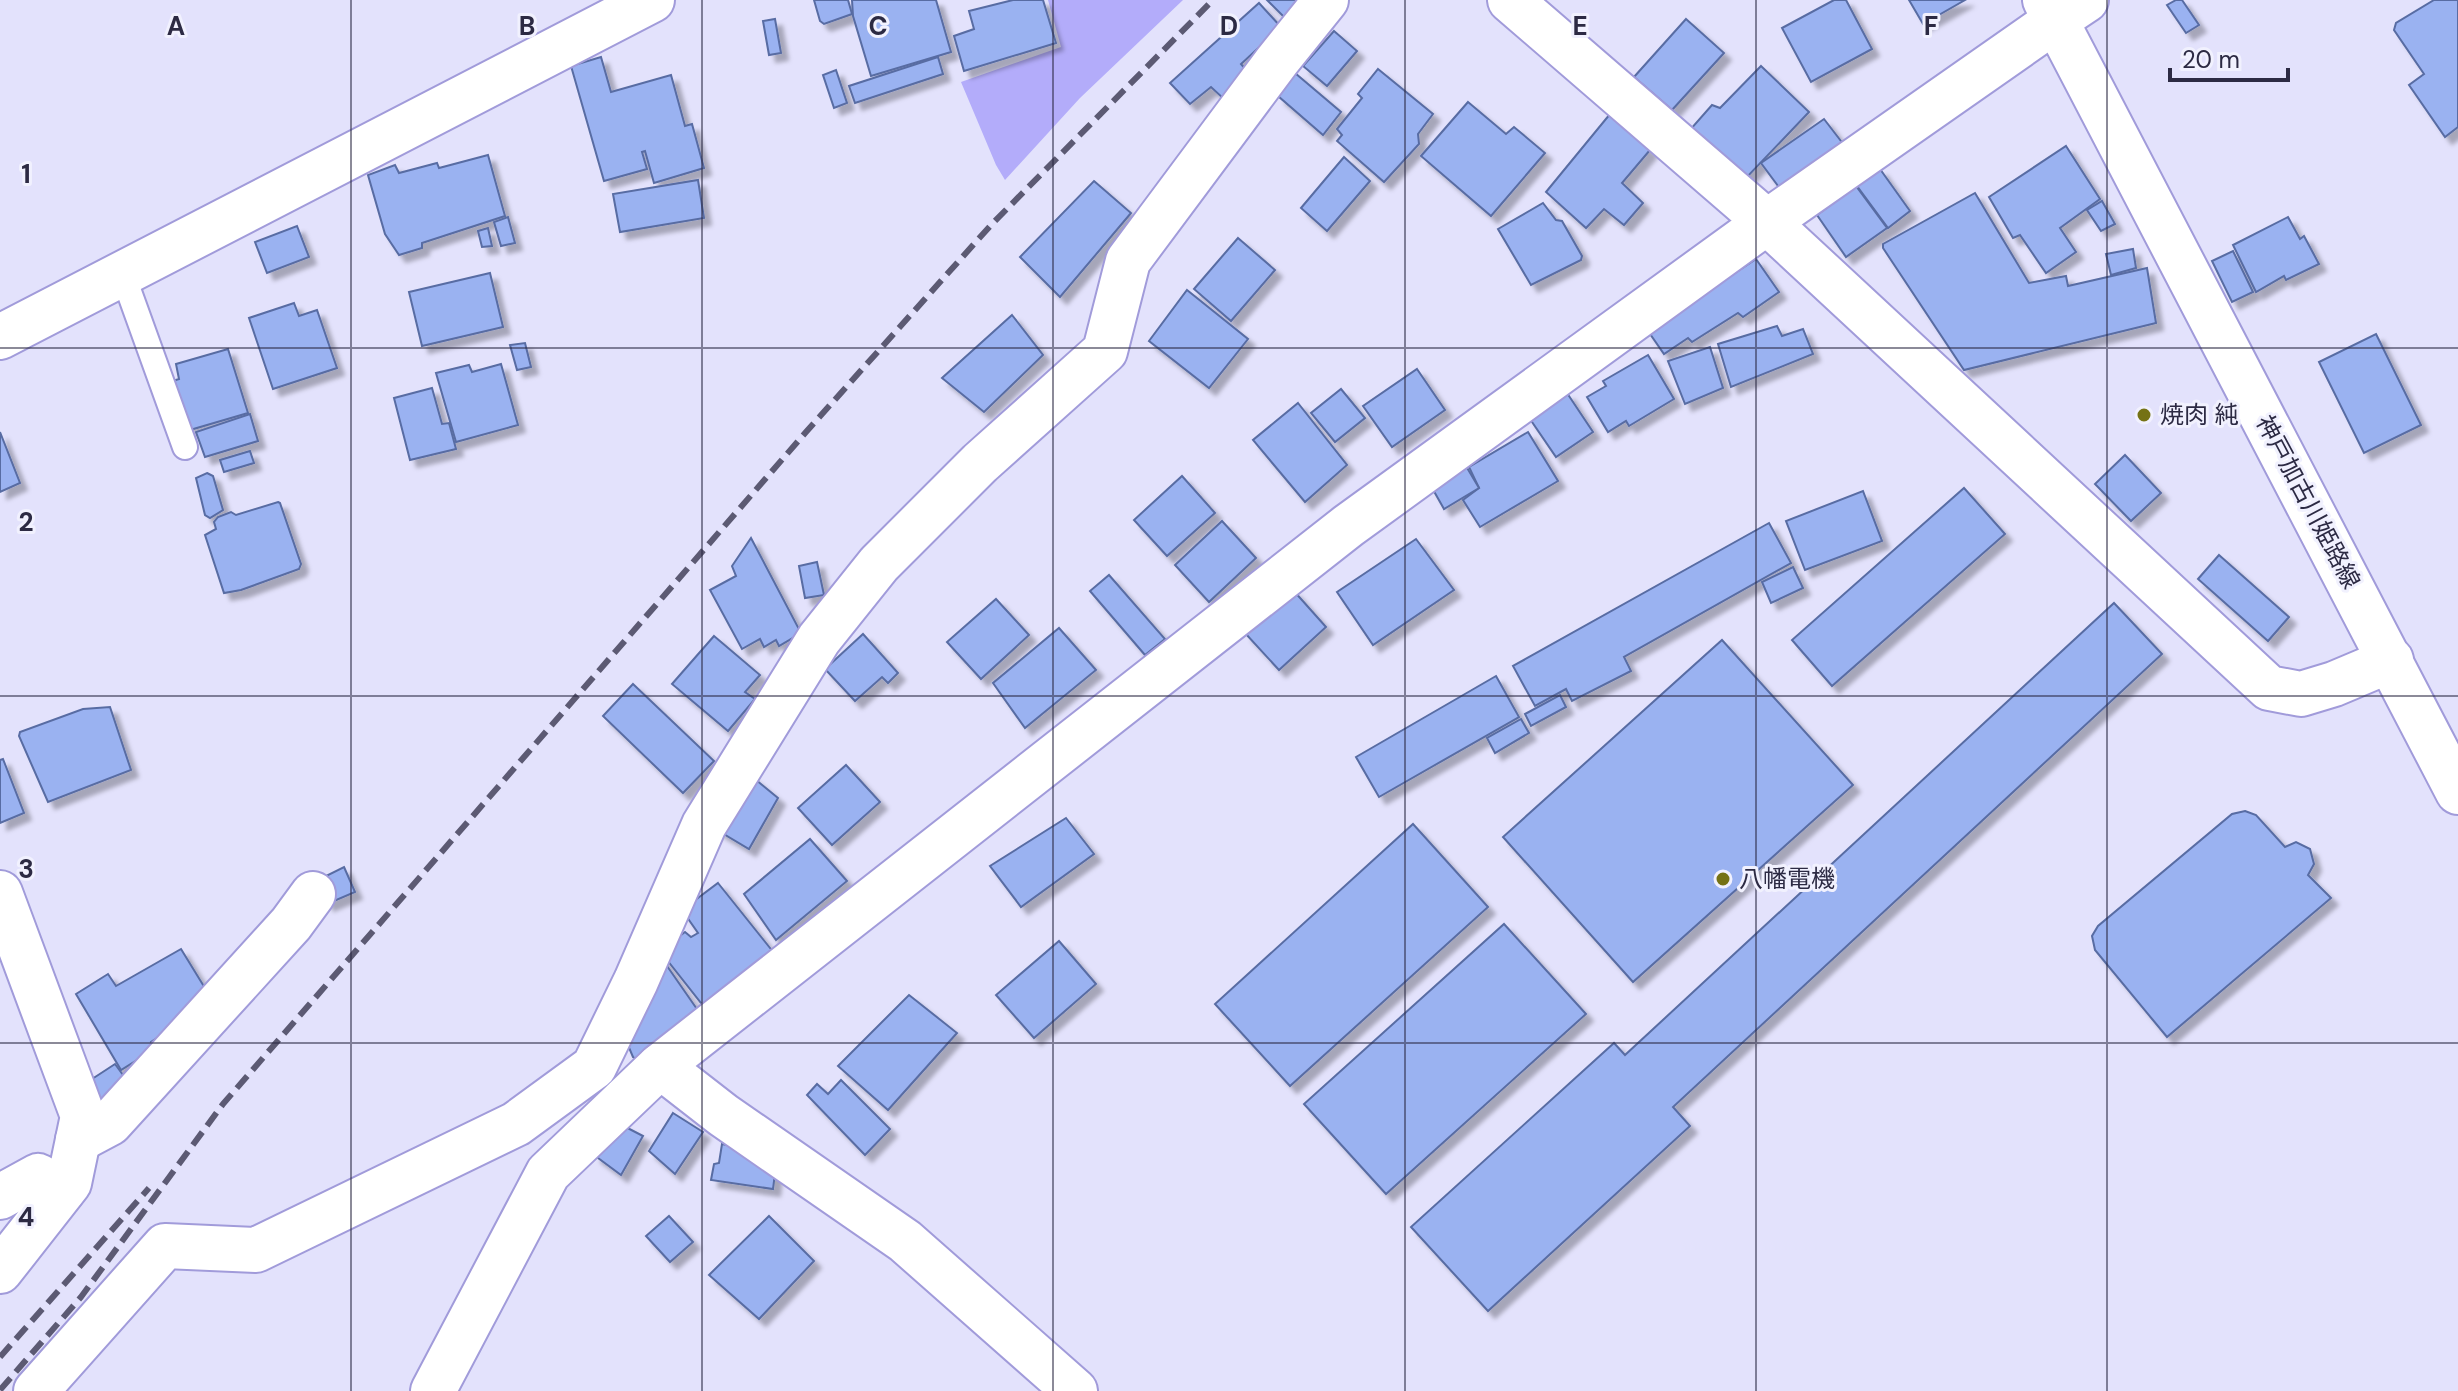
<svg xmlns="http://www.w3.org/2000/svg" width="2458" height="1391" font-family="'DM Sans','Noto Sans JP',sans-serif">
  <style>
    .green { fill: #b3acfa }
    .building { fill: #9ab2f1; stroke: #586ca3; stroke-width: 2; filter: url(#shadow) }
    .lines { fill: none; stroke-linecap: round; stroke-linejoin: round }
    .lane-casing { stroke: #a19bda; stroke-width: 28 }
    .street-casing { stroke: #a19bda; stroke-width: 48 }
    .secondary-casing { stroke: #a19bda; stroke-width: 48 }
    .primary-casing { stroke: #a19bda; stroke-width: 48 }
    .lane { stroke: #fff; stroke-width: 24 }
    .street { stroke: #fff; stroke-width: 44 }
    .secondary { stroke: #fff; stroke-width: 44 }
    .primary { stroke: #fff; stroke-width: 44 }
    .rail { stroke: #5c5a73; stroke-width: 6; stroke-dasharray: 16 8; stroke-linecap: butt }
    .grid { fill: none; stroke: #2c2a43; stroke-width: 2; stroke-opacity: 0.55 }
    .poi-dot { fill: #757215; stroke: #f1f1fe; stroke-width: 3 }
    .labels { text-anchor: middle; stroke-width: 6; stroke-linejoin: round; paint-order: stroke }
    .poi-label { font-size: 24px; fill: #2c2a43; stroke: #f1f1fe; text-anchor: start }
    .street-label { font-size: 24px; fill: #2c2a43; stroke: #f1f1fe }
    .grid-label { font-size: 26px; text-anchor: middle; font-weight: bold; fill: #2c2a43; stroke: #f1f1fe; stroke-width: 6; stroke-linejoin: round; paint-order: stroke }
  </style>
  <defs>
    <filter id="shadow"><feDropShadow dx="7" dy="7" stdDeviation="2" flood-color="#0004"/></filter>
  </defs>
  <rect width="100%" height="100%" fill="#e3e2fc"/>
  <polygon class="green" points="1048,0 1183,0 1080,98 1005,180 996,165 961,82 1061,47"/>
  <g class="building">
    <polygon points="814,0 848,0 852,14 824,24 820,21"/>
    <polygon points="852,0 936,0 951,52 871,76 853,16"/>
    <polygon points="1013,0 1043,0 1056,43 964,71 954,36 974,29 969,11"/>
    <polygon points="1267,0 1310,0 1287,20"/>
    <polygon points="1834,0 1846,0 1872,49 1811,82 1782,28"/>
    <polygon points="1909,0 1965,0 1923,24"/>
    <polygon points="2176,0 2182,0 2199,25 2186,33 2167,5"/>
    <polygon points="2434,0 2458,0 2458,127 2445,137 2409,85 2424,74 2394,30 2396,23"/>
    <polygon points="1259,3 1281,27 1241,64 1251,76 1225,100 1211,87 1190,104 1170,83"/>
    <polygon points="775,19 781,53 769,55 763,21"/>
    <polygon points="1686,19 1724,53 1672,110 1634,77"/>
    <polygon points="1334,31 1357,51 1327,86 1303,66"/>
    <polygon points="601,57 611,92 671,75 685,126 692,124 704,168 654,183 645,151 642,152 647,169 604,181 571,66"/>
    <polygon points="938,57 943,74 855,103 849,86"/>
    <polygon points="1761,66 1809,112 1747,177 1689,131 1712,105 1720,108"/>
    <polygon points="1378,69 1433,114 1418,134 1419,144 1384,182 1337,141 1342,135 1337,129 1362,98 1358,94"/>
    <polygon points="836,70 847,103 834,108 823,75"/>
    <polygon points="1295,73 1341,112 1323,135 1278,96"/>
    <polygon points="1468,102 1506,134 1514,127 1545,153 1491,216 1421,156"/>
    <polygon points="1610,114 1650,150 1622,183 1643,203 1624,225 1604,209 1586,228 1546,192"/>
    <polygon points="1824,119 1844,145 1781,190 1761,163"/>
    <polygon points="2066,146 2100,199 2060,228 2076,252 2046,273 2020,235 2013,238 1989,197"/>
    <polygon points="488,155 505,216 422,243 422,248 399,255 385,234 368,175 395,165 399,173 437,163 439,168"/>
    <polygon points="1344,157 1370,181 1327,231 1301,208"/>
    <polygon points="1880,169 1910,211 1888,228 1857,186"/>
    <polygon points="698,180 704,218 620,232 613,194"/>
    <polygon points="1094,181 1131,213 1060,297 1020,257"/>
    <polygon points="1856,186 1887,228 1846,257 1817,215"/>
    <polygon points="1975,193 2029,283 2066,276 2068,286 2147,268 2156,323 1964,370 1883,248 1883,244"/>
    <polygon points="2102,201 2115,224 2101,231 2087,210"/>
    <polygon points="1543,203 1556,220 1562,221 1582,256 1581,260 1531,285 1498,229"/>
    <polygon points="508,217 515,243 501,246 494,222"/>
    <polygon points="2288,217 2300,239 2304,236 2319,264 2286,280 2284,276 2256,292 2233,245"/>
    <polygon points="297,226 309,257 267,273 255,242"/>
    <polygon points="488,228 492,246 482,247 478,231"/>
    <polygon points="1238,238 1275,270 1231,321 1194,289"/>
    <polygon points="2133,249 2136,268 2111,275 2106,254"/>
    <polygon points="2233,251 2253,292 2232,302 2212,261"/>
    <polygon points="1756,259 1779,292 1743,317 1738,313 1692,342 1688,338 1664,354 1648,331"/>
    <polygon points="490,273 503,327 422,346 409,292"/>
    <polygon points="1187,290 1248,339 1209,388 1149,341"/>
    <polygon points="294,303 299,316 317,310 337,368 273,389 249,318"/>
    <polygon points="1012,315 1043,355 984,412 942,378"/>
    <polygon points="1777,326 1782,336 1803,329 1813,354 1731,387 1718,344"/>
    <polygon points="2376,334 2421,425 2364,453 2319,362"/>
    <polygon points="525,343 531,367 517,370 510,345"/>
    <polygon points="1710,347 1723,388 1685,404 1668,361"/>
    <polygon points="228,349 248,413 190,430 166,383 179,379 176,364"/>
    <polygon points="1648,355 1674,399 1629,426 1626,421 1608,432 1587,397 1606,386 1603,381"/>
    <polygon points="501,364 518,425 456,442 436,373 469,365 472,372"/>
    <polygon points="1417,369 1445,410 1392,447 1363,406"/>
    <polygon points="432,388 442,424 449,423 456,449 410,460 394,398"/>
    <polygon points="1341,389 1365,418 1335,442 1311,413"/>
    <polygon points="1567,393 1593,432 1556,457 1530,419"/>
    <polygon points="1298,403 1347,465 1305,502 1253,440"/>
    <polygon points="250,414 258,441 205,457 196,432"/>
    <polygon points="0,432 20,483 0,492"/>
    <polygon points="1528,432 1558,481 1480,527 1463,500 1479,488 1469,467"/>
    <polygon points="250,451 254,463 224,472 220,460"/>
    <polygon points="2125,455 2161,493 2131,521 2095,484"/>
    <polygon points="1466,466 1479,488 1444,509 1431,486"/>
    <polygon points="207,473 213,476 223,510 210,518 205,515 196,478"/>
    <polygon points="1182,476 1215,513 1167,556 1134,520"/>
    <polygon points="1964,488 2005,534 1832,686 1792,640"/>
    <polygon points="1863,491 1882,541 1805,570 1786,521"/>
    <polygon points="278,502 280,503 301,564 299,569 241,590 224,593 205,535 216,529 214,522 218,517 231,512 236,515"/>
    <polygon points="1222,521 1256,558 1209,602 1175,565"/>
    <polygon points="1769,523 1791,563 1624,657 1631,671 1572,701 1566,689 1535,706 1513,666"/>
    <polygon points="751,538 801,633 779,646 776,640 764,647 760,639 742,649 710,590 736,576 732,566"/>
    <polygon points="1416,539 1454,590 1373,645 1337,592"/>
    <polygon points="2219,555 2289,617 2268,641 2198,579"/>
    <polygon points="817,562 824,595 805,598 799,566"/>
    <polygon points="1793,567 1803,588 1771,603 1762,582"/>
    <polygon points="1109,575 1165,639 1145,655 1090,591"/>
    <polygon points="1293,590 1326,627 1279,670 1245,633"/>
    <polygon points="996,599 1029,635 981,679 947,642"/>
    <polygon points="2114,603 2162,654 1673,1107 1690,1126 1488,1311 1411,1227 1614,1043 1625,1055"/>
    <polygon points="1059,628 1096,670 1025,728 993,683"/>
    <polygon points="863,634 898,673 888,683 882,677 855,701 825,669"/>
    <polygon points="714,636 760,675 745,692 755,699 728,731 672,684"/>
    <polygon points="1722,640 1853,785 1633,982 1503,837"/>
    <polygon points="1496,676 1519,717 1379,797 1356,757"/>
    <polygon points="633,684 714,761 683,793 603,716"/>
    <polygon points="1560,695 1566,707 1531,726 1525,714"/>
    <polygon points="110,707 131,770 48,802 19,736 20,732 83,709"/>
    <polygon points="1521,719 1529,733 1495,753 1487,738"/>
    <polygon points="3,759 24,813 0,823 0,760"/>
    <polygon points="846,765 880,802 832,845 798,808"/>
    <polygon points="750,775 778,798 749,849 717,830"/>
    <polygon points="2245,811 2256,815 2285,847 2296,842 2310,849 2314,864 2308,875 2331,898 2167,1037 2095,950 2092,936 2098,926 2232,814"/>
    <polygon points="1066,818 1094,854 1021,907 990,866"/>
    <polygon points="1413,824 1488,907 1290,1086 1215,1004"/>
    <polygon points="810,839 847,881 776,940 744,894"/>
    <polygon points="344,867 355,892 327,904 316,881"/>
    <polygon points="718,883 774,953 705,1008 660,951 685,932 691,937 698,933 682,910"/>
    <polygon points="1504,924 1586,1014 1386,1194 1304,1104"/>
    <polygon points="1059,941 1096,984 1034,1038 996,995"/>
    <polygon points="181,949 208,993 198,1012 151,1042 153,1050 121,1070 76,994 108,974 116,986"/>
    <polygon points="658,953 699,1012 639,1061 633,1057 627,1043"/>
    <polygon points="909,995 957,1033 888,1110 838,1066"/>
    <polygon points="115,1064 131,1086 102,1106 86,1083"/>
    <polygon points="841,1080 890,1129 865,1155 807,1095 817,1084 828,1094"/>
    <polygon points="673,1113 703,1132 675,1174 649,1151"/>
    <polygon points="614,1121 643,1136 621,1175 594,1155"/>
    <polygon points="722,1144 759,1152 776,1165 773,1189 711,1180 714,1164 719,1163"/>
    <polygon points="669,1216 693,1242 670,1262 646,1236"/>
    <polygon points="769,1216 814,1261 759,1319 709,1275"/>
  </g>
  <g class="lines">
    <g class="lane-casing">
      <polyline id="lane" points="123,275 185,447"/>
    </g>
    <g class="street-casing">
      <g id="street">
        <polyline points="1510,0 1767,222 2269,688 2301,694 2334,684 2391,660"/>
        <polyline points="0,337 652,0"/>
        <polyline points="0,893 83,1116 69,1183 0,1271"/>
        <polyline points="660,1066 723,1115 905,1241 1075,1391"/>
        <polyline points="78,1140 110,1123 291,924 313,894"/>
        <polyline points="0,1197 38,1176 63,1190"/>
        <polyline points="36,1391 165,1246 256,1250 516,1124 594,1067 636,981 704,825 819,639 879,564 980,463 1105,351 1128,261 1277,61 1326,0"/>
        <polyline points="433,1391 548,1173 660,1066 1348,526 1767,222 2056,20"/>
      </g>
    </g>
    <g class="secondary-casing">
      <polyline id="secondary" points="2056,20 2086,0"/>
    </g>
    <g class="primary-casing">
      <polyline id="primary" points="2045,0 2458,792"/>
    </g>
    <use href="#lane" class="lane"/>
    <use href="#street" class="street"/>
    <use href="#secondary" class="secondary"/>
    <use href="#primary" class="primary"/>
    <g class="rail">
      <polyline points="0,1357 149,1188"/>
      <polyline points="0,1390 81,1297 223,1104 806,432 991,225 1213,0"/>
    </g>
  </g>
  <path class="grid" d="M351,0V1391M702,0V1391M1053,0V1391M1405,0V1391M1756,0V1391M2107,0V1391M0,348H2458M0,696H2458M0,1043H2458"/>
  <g class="poi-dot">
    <circle cx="2144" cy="415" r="8"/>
    <circle cx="1723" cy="879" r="8"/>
  </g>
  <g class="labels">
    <g class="poi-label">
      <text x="2160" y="423">焼肉 純</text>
      <text x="1739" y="887">八幡電機</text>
    </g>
    <g class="street-label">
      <text transform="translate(2308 502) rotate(62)" y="8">神戸加古川姫路線</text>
    </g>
  </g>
  <g class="grid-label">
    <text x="176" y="35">A</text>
    <text x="527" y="35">B</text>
    <text x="878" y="35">C</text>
    <text x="1229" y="35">D</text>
    <text x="1580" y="35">E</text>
    <text x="1931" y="35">F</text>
    <text x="26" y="183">1</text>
    <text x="26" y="531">2</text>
    <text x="26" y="878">3</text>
    <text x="26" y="1226">4</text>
  </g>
  <path d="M2170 68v12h118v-12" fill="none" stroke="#2c2a43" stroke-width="4"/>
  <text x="2182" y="68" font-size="24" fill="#2c2a43" stroke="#f1f1fe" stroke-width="6" paint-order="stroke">20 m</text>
</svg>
